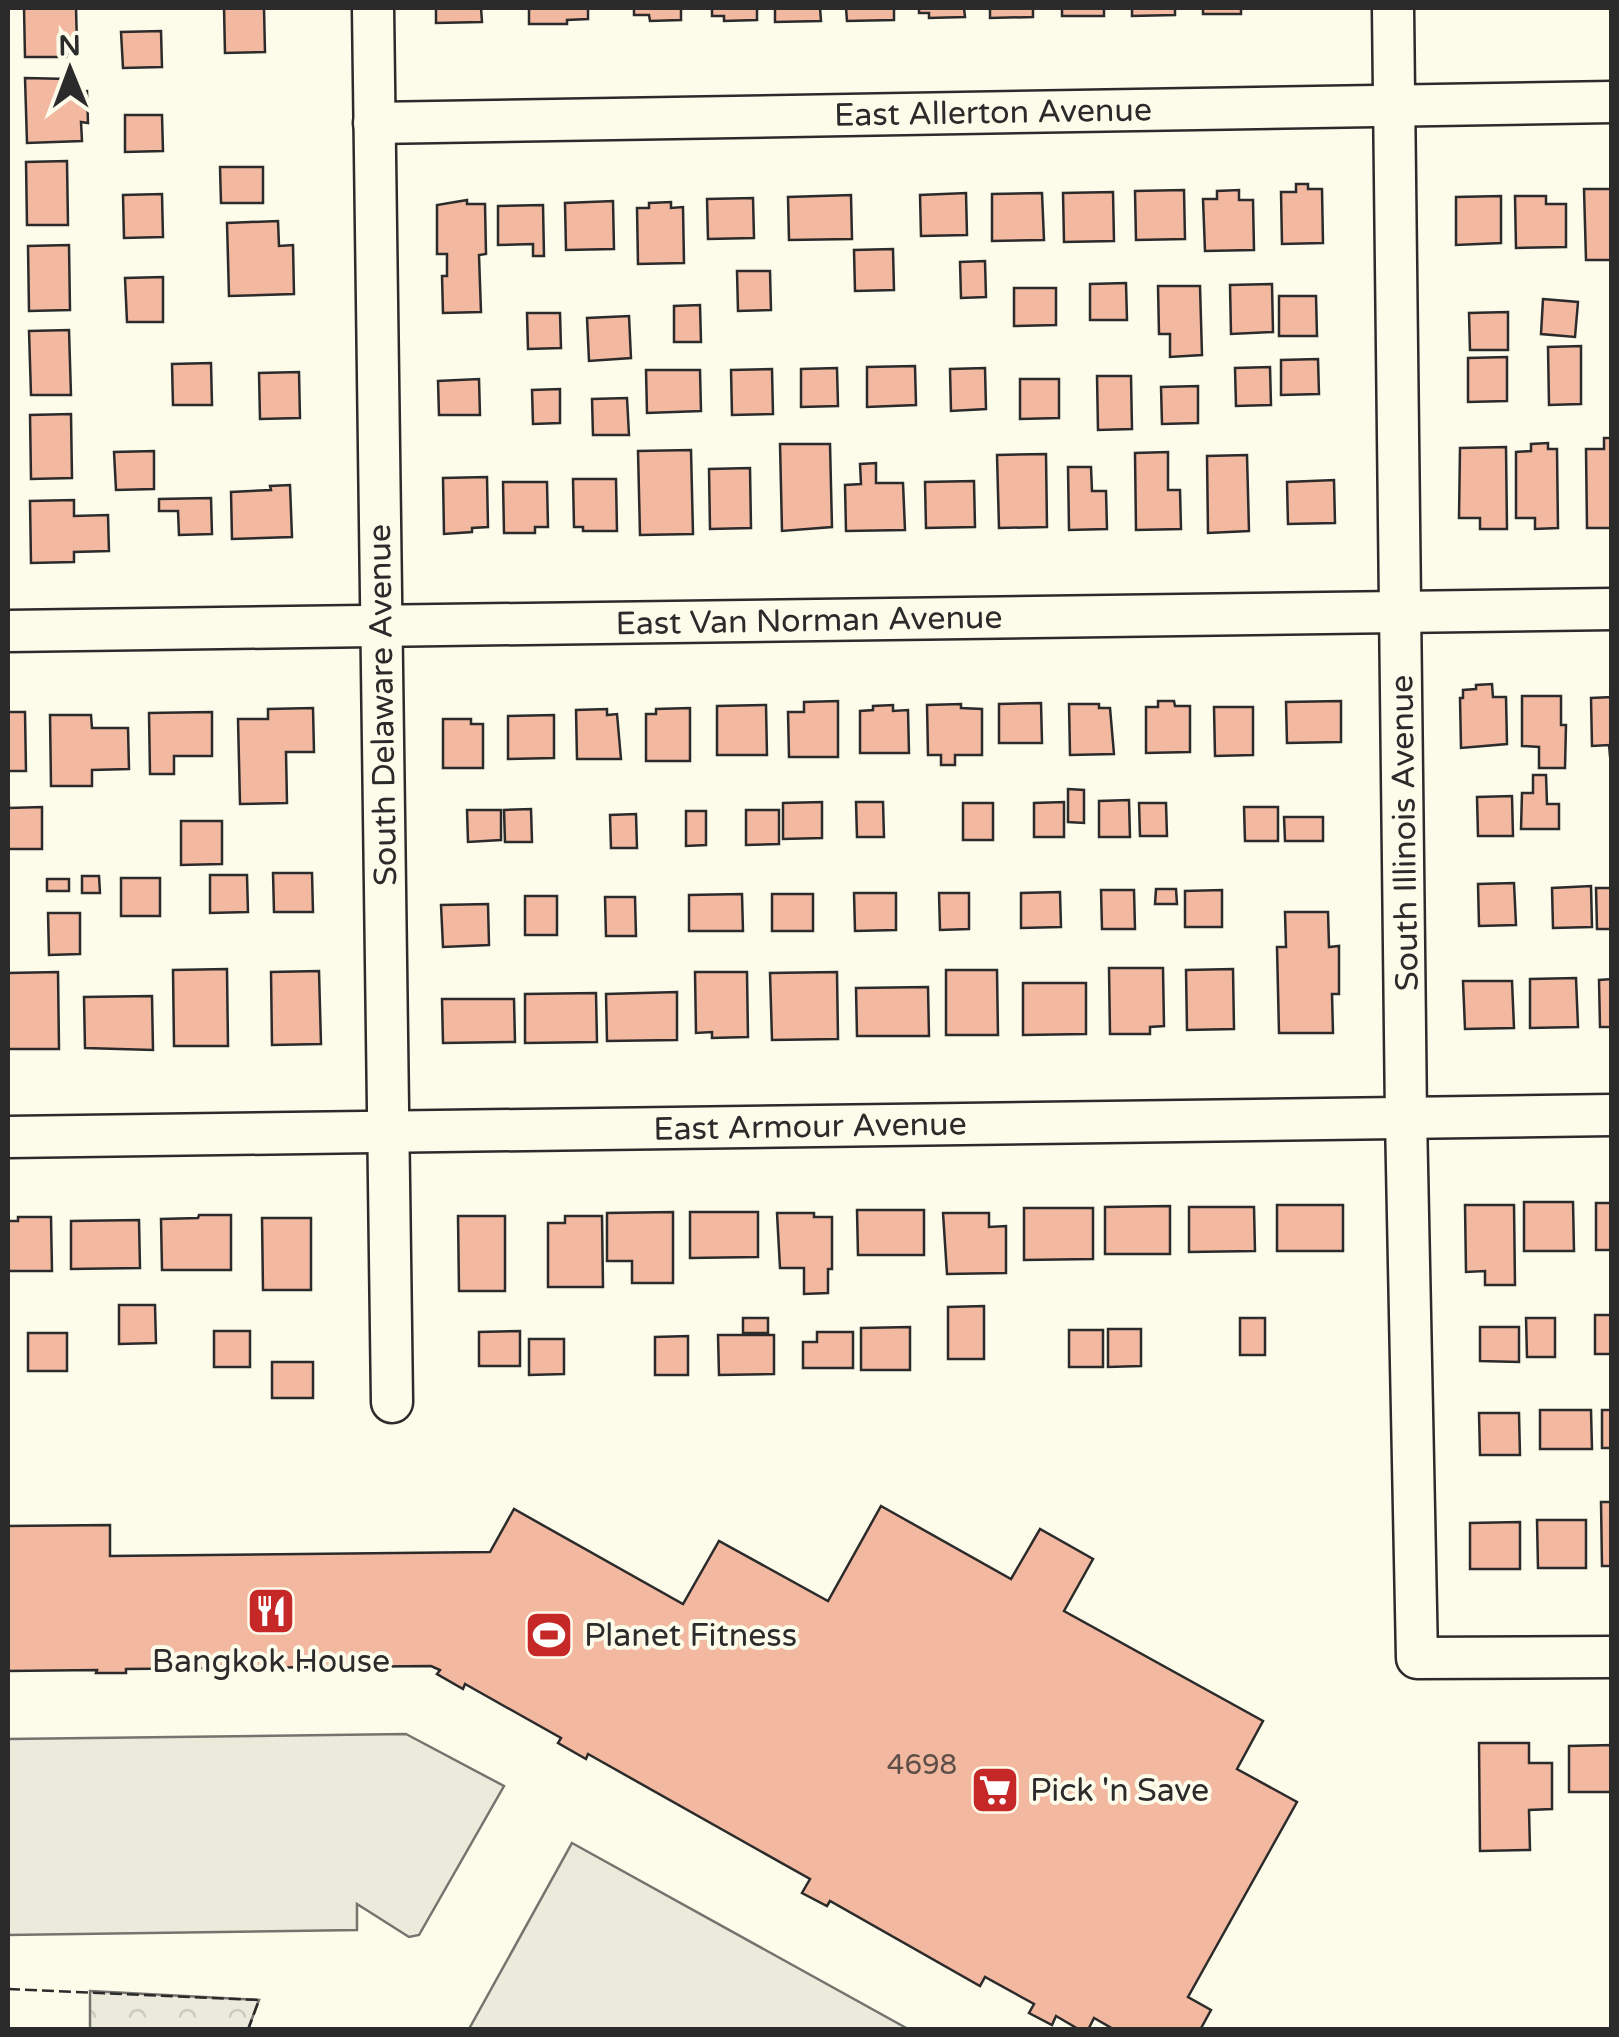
<svg xmlns="http://www.w3.org/2000/svg" width="1619" height="2037" font-family="'Varela Round',sans-serif">
  <style>
    .park { fill: url(#park-crowns); stroke: #74746e; stroke-width: 2.5 }
    .parking { fill: #eceadb; stroke: #74746e; stroke-width: 2.5 }
    .building { fill: #f2b8a0; stroke: #2b2b2b; stroke-width: 2.5 }
    .lines { fill: none; stroke-linecap: round; stroke-linejoin: round }
    .minor-casing { stroke: #2b2b2b; stroke-width: 45 }
    .minor { stroke: #fdfbea; stroke-width: 40 }
    .fence { stroke: #2b2b2b; stroke-width: 2.5; stroke-dasharray: 12 5; stroke-linecap: butt }
    .labels { text-anchor: middle; stroke-width: 8; stroke-linejoin: round; paint-order: stroke }
    .number-label { font-size: 28px; fill: #5d4e48 }
    .street-label { font-size: 32px; fill: #2b2b2b; stroke: #fdfbea }
    .poi-label { font-size: 32px; fill: #2b2b2b; stroke: #fdfbea; text-anchor: start }
  </style>
  <defs>
    <pattern id="park-crowns" width="20" height="18" patternUnits="userSpaceOnUse" patternTransform="scale(2.5)"><rect width="20" height="18" fill="#ecebdb"/><path d="M2 6a3 3 0 1 1 6 0M12 15a3 3 0 1 1 6 0" fill="none" stroke="#cbcabc"/></pattern>
  </defs>
  <rect width="100%" height="100%" fill="#fdfbea"/>
  <polygon class="park" points="90,1991 259,2000 248,2029 90,2029"/>
  <g class="parking">
    <polygon points="406,1734 504,1786 419,1935 409,1937 357,1904 357,1930 8,1935 8,1739"/>
    <polygon points="572,1843 908,2029 469,2029"/>
  </g>
  <g class="building">
    <polygon points="24,8 76,8 77,45 67,45 68,57 25,57"/>
    <polygon points="224,8 264,8 265,52 225,53"/>
    <polygon points="436,8 481,8 482,22 436,23"/>
    <polygon points="529,8 588,8 588,19 567,20 567,24 529,24"/>
    <polygon points="634,8 681,8 681,20 650,21 649,15 634,15"/>
    <polygon points="712,8 757,8 757,20 724,21 724,16 712,16"/>
    <polygon points="775,8 820,8 821,21 775,22"/>
    <polygon points="846,8 894,8 894,20 847,21"/>
    <polygon points="919,8 964,8 965,17 929,18 929,13 919,13"/>
    <polygon points="990,8 1033,8 1033,17 990,18"/>
    <rect x="1062" y="8" width="42" height="8"/>
    <polygon points="1132,8 1175,8 1175,15 1132,16"/>
    <rect x="1203" y="8" width="38" height="6"/>
    <polygon points="161,31 162,67 123,68 121,32"/>
    <polygon points="25,78 68,79 68,92 87,91 88,123 81,122 82,141 27,143"/>
    <polygon points="125,115 162,115 163,151 125,152"/>
    <polygon points="67,161 68,225 27,225 26,162"/>
    <polygon points="220,167 263,167 263,203 221,203"/>
    <polygon points="1296,184 1308,184 1308,189 1322,189 1323,243 1282,244 1281,192 1296,192"/>
    <polygon points="1584,189 1612,189 1612,260 1586,260"/>
    <polygon points="1184,190 1185,239 1136,240 1135,191"/>
    <polygon points="1239,190 1239,200 1253,200 1254,250 1205,251 1203,199 1217,199 1217,191"/>
    <polygon points="1113,192 1114,241 1064,242 1063,193"/>
    <polygon points="966,193 967,235 921,236 920,195"/>
    <polygon points="1042,193 1044,240 992,241 992,194"/>
    <polygon points="162,194 163,237 124,238 123,195"/>
    <polygon points="851,195 852,239 789,240 788,197"/>
    <polygon points="1501,196 1501,243 1456,245 1456,197"/>
    <polygon points="1515,196 1546,196 1546,204 1566,204 1566,247 1516,248"/>
    <polygon points="753,198 754,238 708,239 707,199"/>
    <polygon points="467,200 467,204 485,204 486,254 479,255 481,312 443,313 442,276 447,276 447,254 437,254 437,205"/>
    <polygon points="613,201 614,249 566,250 565,203"/>
    <polygon points="671,202 671,208 683,207 684,263 638,264 637,208 649,208 649,203"/>
    <polygon points="543,205 544,256 533,256 533,244 498,245 498,206"/>
    <polygon points="278,221 279,246 293,245 294,294 229,296 227,223"/>
    <polygon points="69,245 70,310 29,311 28,246"/>
    <polygon points="893,249 894,290 855,291 854,250"/>
    <polygon points="985,261 986,297 961,298 960,262"/>
    <polygon points="737,271 770,271 771,310 738,311"/>
    <polygon points="163,277 163,322 127,322 125,278"/>
    <polygon points="1126,283 1127,320 1090,320 1090,284"/>
    <polygon points="1272,284 1273,332 1231,334 1230,285"/>
    <polygon points="1158,286 1200,286 1202,355 1170,357 1170,334 1159,334"/>
    <polygon points="1014,288 1056,288 1056,325 1014,326"/>
    <polygon points="1279,296 1316,296 1317,336 1279,336"/>
    <polygon points="1543,299 1578,302 1575,337 1541,334"/>
    <polygon points="700,305 701,342 674,342 674,306"/>
    <polygon points="1508,312 1508,350 1470,350 1469,313"/>
    <polygon points="527,313 560,313 561,348 528,349"/>
    <polygon points="629,316 631,358 589,361 587,318"/>
    <polygon points="69,330 71,395 31,395 29,331"/>
    <polygon points="1581,346 1581,404 1549,405 1548,347"/>
    <polygon points="1507,357 1507,401 1468,402 1468,358"/>
    <polygon points="1318,359 1319,394 1281,395 1281,360"/>
    <polygon points="211,363 212,405 173,405 172,364"/>
    <polygon points="915,366 916,405 867,407 867,367"/>
    <polygon points="1270,367 1271,405 1236,406 1235,368"/>
    <polygon points="837,368 838,406 801,407 801,369"/>
    <polygon points="985,368 986,409 951,411 950,369"/>
    <polygon points="772,369 773,414 732,415 731,370"/>
    <polygon points="646,370 700,370 701,411 647,413"/>
    <polygon points="299,372 300,418 260,419 259,373"/>
    <polygon points="1097,376 1131,376 1132,429 1098,430"/>
    <polygon points="479,379 480,415 439,415 438,381"/>
    <polygon points="1020,379 1059,379 1059,418 1020,419"/>
    <polygon points="1198,386 1198,423 1162,424 1161,387"/>
    <polygon points="560,389 560,423 533,424 532,390"/>
    <polygon points="627,398 629,435 593,435 592,399"/>
    <polygon points="71,414 72,478 31,479 30,415"/>
    <polygon points="1604,438 1612,438 1612,528 1587,528 1586,449 1604,449"/>
    <polygon points="1548,443 1548,449 1557,449 1558,528 1535,529 1535,518 1516,518 1516,452 1531,451 1531,444"/>
    <polygon points="780,444 830,444 832,527 782,531"/>
    <polygon points="1506,447 1507,529 1480,529 1480,518 1459,518 1460,448"/>
    <polygon points="691,450 693,534 640,535 638,451"/>
    <polygon points="154,451 154,489 116,490 114,452"/>
    <polygon points="1168,452 1168,490 1180,490 1181,529 1136,530 1135,453"/>
    <polygon points="1046,454 1047,527 999,528 997,455"/>
    <polygon points="1247,455 1249,531 1208,533 1207,456"/>
    <polygon points="876,463 876,483 903,483 905,530 846,531 845,485 861,484 860,464"/>
    <polygon points="1068,467 1091,467 1092,491 1106,491 1107,529 1069,530"/>
    <polygon points="750,468 751,528 710,529 709,469"/>
    <polygon points="487,477 488,527 472,528 472,532 444,534 443,478"/>
    <polygon points="573,479 616,479 617,531 583,531 583,527 574,527"/>
    <polygon points="1334,480 1335,523 1288,524 1287,482"/>
    <polygon points="974,481 975,527 926,528 925,482"/>
    <polygon points="503,482 547,482 548,527 535,527 535,533 504,533"/>
    <polygon points="290,485 292,537 232,539 231,492 271,490 270,486"/>
    <polygon points="211,498 212,534 179,535 178,511 159,511 159,499"/>
    <polygon points="74,500 74,516 108,515 109,551 74,552 74,562 31,563 30,501"/>
    <polygon points="1492,684 1493,697 1506,697 1507,744 1461,748 1460,698 1463,698 1463,690 1476,689 1476,685"/>
    <polygon points="1522,696 1561,696 1561,725 1566,725 1565,768 1539,768 1539,747 1522,746"/>
    <polygon points="1612,697 1612,756 1610,756 1609,745 1592,746 1591,698"/>
    <polygon points="838,701 838,757 789,757 788,712 804,712 804,702"/>
    <polygon points="1158,701 1174,701 1175,706 1190,706 1190,752 1146,753 1146,707 1158,707"/>
    <polygon points="1341,701 1341,742 1287,743 1286,702"/>
    <polygon points="1041,703 1042,743 999,743 999,704"/>
    <polygon points="961,704 961,708 982,709 982,755 955,755 955,765 941,765 941,755 928,755 927,705"/>
    <polygon points="1069,704 1099,704 1099,708 1110,708 1114,754 1070,755"/>
    <polygon points="766,705 767,755 717,755 717,706"/>
    <polygon points="893,705 893,711 908,710 909,753 860,753 860,711 873,710 873,706"/>
    <polygon points="1214,707 1253,707 1253,755 1215,756"/>
    <polygon points="313,708 314,752 286,752 287,803 240,804 238,719 268,719 268,709"/>
    <polygon points="690,708 690,761 646,761 646,714 656,714 656,709"/>
    <polygon points="607,709 607,715 617,714 621,759 577,759 576,710"/>
    <polygon points="8,712 25,712 26,771 8,771"/>
    <polygon points="212,712 212,756 174,756 174,774 150,774 149,713"/>
    <polygon points="50,715 91,715 92,728 128,728 129,769 92,770 92,786 51,786"/>
    <polygon points="554,715 554,758 508,759 508,716"/>
    <polygon points="443,719 471,719 471,724 483,724 483,768 443,768"/>
    <polygon points="1533,775 1546,775 1547,804 1559,804 1559,829 1521,829 1522,793 1533,793"/>
    <polygon points="8,777 9,808 42,807 42,849 8,849"/>
    <polygon points="1068,789 1084,790 1084,823 1068,822"/>
    <polygon points="1512,796 1513,836 1478,836 1477,797"/>
    <polygon points="1129,800 1130,837 1099,837 1099,801"/>
    <polygon points="822,802 822,838 783,839 783,803"/>
    <polygon points="856,802 883,802 884,837 857,837"/>
    <polygon points="1064,802 1064,837 1034,837 1034,803"/>
    <rect x="963" y="803" width="30" height="37"/>
    <polygon points="1139,803 1166,803 1167,836 1140,836"/>
    <polygon points="1244,807 1278,807 1278,841 1245,841"/>
    <polygon points="531,809 532,842 505,842 504,810"/>
    <polygon points="467,810 501,810 501,840 468,842"/>
    <polygon points="746,810 779,810 779,844 746,845"/>
    <polygon points="686,811 706,811 706,845 686,846"/>
    <polygon points="636,814 637,848 611,848 610,815"/>
    <polygon points="1284,817 1323,817 1323,841 1285,841"/>
    <polygon points="181,821 222,821 222,864 181,865"/>
    <polygon points="273,873 312,873 313,912 274,912"/>
    <polygon points="210,875 247,875 248,912 210,913"/>
    <polygon points="82,876 99,876 100,893 82,893"/>
    <rect x="121" y="878" width="39" height="38"/>
    <rect x="47" y="879" width="22" height="12"/>
    <polygon points="1514,883 1516,925 1479,926 1478,884"/>
    <polygon points="1591,886 1592,927 1553,928 1552,888"/>
    <polygon points="1596,888 1612,888 1612,929 1597,929"/>
    <polygon points="1156,889 1176,889 1177,904 1155,904"/>
    <polygon points="1101,890 1134,890 1135,929 1102,929"/>
    <polygon points="1222,890 1222,927 1185,927 1185,891"/>
    <polygon points="1060,892 1061,927 1021,928 1021,893"/>
    <polygon points="854,893 896,893 896,930 855,931"/>
    <polygon points="939,893 969,893 969,929 940,930"/>
    <polygon points="742,894 743,931 689,931 689,895"/>
    <rect x="772" y="894" width="41" height="37"/>
    <rect x="525" y="896" width="32" height="39"/>
    <polygon points="605,897 635,897 636,936 606,936"/>
    <polygon points="488,904 489,945 443,947 441,905"/>
    <polygon points="1285,912 1328,912 1329,947 1339,946 1339,994 1332,994 1333,1033 1279,1033 1277,947 1286,947"/>
    <polygon points="48,913 80,913 80,954 49,955"/>
    <polygon points="1109,968 1163,968 1164,1026 1150,1027 1150,1034 1110,1034"/>
    <polygon points="227,969 228,1046 174,1046 173,970"/>
    <polygon points="1233,969 1234,1029 1187,1030 1186,970"/>
    <polygon points="946,970 997,970 998,1035 946,1035"/>
    <polygon points="319,971 321,1044 272,1045 271,972"/>
    <polygon points="58,972 59,1049 8,1049 8,973"/>
    <polygon points="695,972 747,972 748,1037 712,1038 712,1032 696,1033"/>
    <polygon points="837,972 838,1039 772,1040 770,973"/>
    <polygon points="1576,978 1578,1027 1530,1028 1530,979"/>
    <polygon points="1612,979 1612,1027 1600,1027 1599,980"/>
    <polygon points="1463,981 1512,981 1514,1028 1465,1029"/>
    <polygon points="1023,983 1086,983 1086,1034 1023,1035"/>
    <polygon points="928,987 929,1036 857,1036 856,988"/>
    <polygon points="677,992 677,1040 607,1041 606,994"/>
    <polygon points="596,993 597,1042 525,1043 525,994"/>
    <polygon points="152,996 153,1050 85,1048 84,997"/>
    <polygon points="442,999 514,999 515,1042 443,1043"/>
    <polygon points="1524,1202 1573,1202 1574,1251 1524,1251"/>
    <rect x="1596" y="1203" width="16" height="47"/>
    <rect x="1277" y="1205" width="66" height="46"/>
    <polygon points="1465,1205 1514,1205 1515,1285 1485,1285 1485,1271 1466,1272"/>
    <polygon points="1170,1206 1170,1254 1105,1254 1105,1207"/>
    <polygon points="1189,1207 1254,1207 1255,1251 1189,1252"/>
    <polygon points="1024,1208 1093,1208 1093,1259 1024,1260"/>
    <polygon points="857,1210 924,1210 924,1255 858,1255"/>
    <polygon points="673,1212 673,1283 632,1283 632,1261 607,1261 607,1213"/>
    <polygon points="690,1212 758,1212 758,1257 690,1258"/>
    <polygon points="777,1213 814,1213 814,1217 832,1217 832,1269 828,1269 828,1293 804,1294 804,1268 780,1268"/>
    <polygon points="943,1213 989,1213 989,1227 1006,1226 1006,1273 947,1274"/>
    <polygon points="199,1215 231,1215 231,1270 162,1270 161,1219 198,1218"/>
    <polygon points="458,1216 505,1216 505,1291 459,1291"/>
    <polygon points="565,1216 602,1216 603,1287 548,1287 548,1223 565,1223"/>
    <polygon points="18,1217 51,1217 52,1271 8,1271 8,1221 18,1221"/>
    <polygon points="262,1218 311,1218 311,1290 263,1290"/>
    <polygon points="139,1220 140,1268 71,1269 71,1221"/>
    <polygon points="119,1305 155,1305 156,1343 119,1344"/>
    <polygon points="984,1306 984,1359 948,1359 948,1307"/>
    <rect x="1595" y="1315" width="17" height="39"/>
    <rect x="743" y="1318" width="25" height="15"/>
    <rect x="1240" y="1318" width="25" height="37"/>
    <polygon points="1526,1318 1555,1318 1555,1357 1527,1357"/>
    <polygon points="910,1327 910,1370 861,1370 861,1328"/>
    <polygon points="1480,1327 1519,1327 1519,1362 1480,1361"/>
    <polygon points="1108,1329 1141,1329 1141,1366 1108,1367"/>
    <rect x="1069" y="1330" width="34" height="37"/>
    <rect x="214" y="1331" width="36" height="36"/>
    <polygon points="520,1331 520,1366 479,1366 479,1332"/>
    <polygon points="817,1332 853,1332 853,1368 803,1368 803,1342 817,1342"/>
    <rect x="28" y="1333" width="39" height="38"/>
    <polygon points="718,1335 774,1335 774,1374 719,1375"/>
    <polygon points="688,1336 688,1375 655,1375 655,1337"/>
    <polygon points="529,1339 564,1339 564,1374 529,1375"/>
    <rect x="272" y="1362" width="41" height="36"/>
    <polygon points="1540,1410 1591,1410 1592,1449 1540,1449"/>
    <rect x="1602" y="1410" width="10" height="38"/>
    <polygon points="1479,1413 1519,1413 1520,1455 1480,1455"/>
    <polygon points="1601,1502 1612,1502 1612,1566 1602,1566"/>
    <polygon points="881,1506 1011,1579 1040,1529 1093,1559 1064,1611 1263,1721 1237,1769 1297,1802 1188,1997 1211,2010 1200,2030 1115,2030 1094,2018 1088,2030 1080,2030 1056,2016 1052,2025 1029,2013 1034,2004 985,1977 980,1986 830,1901 827,1906 802,1893 810,1879 588,1754 586,1759 558,1743 561,1738 465,1684 463,1689 437,1674 440,1670 431,1666 126,1669 126,1673 96,1673 97,1670 8,1671 8,1526 110,1525 110,1556 490,1552 514,1509 683,1604 719,1541 828,1601"/>
    <polygon points="1537,1520 1586,1520 1586,1568 1538,1568"/>
    <polygon points="1520,1522 1520,1569 1470,1569 1470,1523"/>
    <polygon points="1479,1743 1529,1743 1529,1763 1552,1763 1552,1809 1529,1810 1530,1850 1480,1851"/>
    <polygon points="1612,1745 1612,1792 1569,1792 1569,1746"/>
  </g>
  <g class="lines">
    <g class="minor-casing">
      <g id="minor">
        <polyline points="373,8 392,1402"/>
        <polyline points="1393,8 1406,1117 1417,1658 1612,1657"/>
        <polyline points="374,123 1612,102"/>
        <polyline points="8,631 1612,609"/>
        <polyline points="8,1137 1612,1115"/>
      </g>
    </g>
    <use href="#minor" class="minor"/>
    <polyline class="fence" points="8,1989 259,2000 248,2030"/>
  </g>
  <defs>
    <g id="restaurant-square" transform="scale(2.5)"><rect x="-9" y="-9" width="18" height="18" rx="4" fill="#c62828" stroke="#fdfbea"/><path d="M-5-6h1v4h1v-4h1v4h1v-4h1v5L-1.5 .5V6h-2V.5L-5-1ZM5-6V6H3V1.5H1.5Q1.5-4 5-6Z" fill="#fff"/></g>
    <g id="stadium-square" transform="scale(2.5)"><rect x="-9" y="-9" width="18" height="18" rx="4" fill="#c62828" stroke="#fdfbea"/><path d="M0-5a6.5 5 0 1 0 0 10a6.5 5 0 1 0 0-10ZM-3.5-1.8h7v3.6h-7Z" fill="#fff"/></g>
    <g id="supermarket-square" transform="scale(2.5)"><rect x="-9" y="-9" width="18" height="18" rx="4" fill="#c62828" stroke="#fdfbea"/><path d="M-6-5.5h2.5l.6 2H6L4.5 2H-2.5L-4.4-4H-6ZM-1.5 3.2a1.3 1.3 0 1 0 .1 0ZM3 3.2a1.3 1.3 0 1 0 .1 0Z" fill="#fff"/></g>
  </defs>
  <g fill-rule="evenodd">
    <use href="#restaurant-square" x="271" y="1611"/>
    <use href="#stadium-square" x="549" y="1635"/>
    <use href="#supermarket-square" x="995" y="1790"/>
  </g>
  <g class="labels">
    <g class="number-label">
      <text x="922" y="1774">4698</text>
    </g>
    <g class="street-label">
      <text transform="translate(993 112) rotate(-1)" y="11">East Allerton Avenue</text>
      <text transform="translate(809 620) rotate(-1)" y="11">East Van Norman Avenue</text>
      <text transform="translate(382 705) rotate(-91)" y="11">South Delaware Avenue</text>
      <text transform="translate(1404 833) rotate(-91)" y="11">South Illinois Avenue</text>
      <text transform="translate(810 1126) rotate(-1)" y="11">East Armour Avenue</text>
    </g>
    <g class="poi-label">
      <text x="584" y="1646">Planet Fitness</text>
      <text x="271" y="1672" text-anchor="middle">Bangkok House</text>
      <text x="1030" y="1801">Pick 'n Save</text>
    </g>
  </g>
  <rect width="1619" height="2037" fill="none" stroke="#2b2b2b" stroke-width="20"/>
  <g transform="translate(70 70) rotate(359)" stroke="#fdfbea" stroke-width="8" paint-order="stroke">
  <path d="M0-8L18 38L0 25L-18 38Z" fill="#2b2b2b"/>
  <text y="-15" font-size="28" font-weight="bold" text-anchor="middle" fill="#2b2b2b">N</text>
  </g>
</svg>
